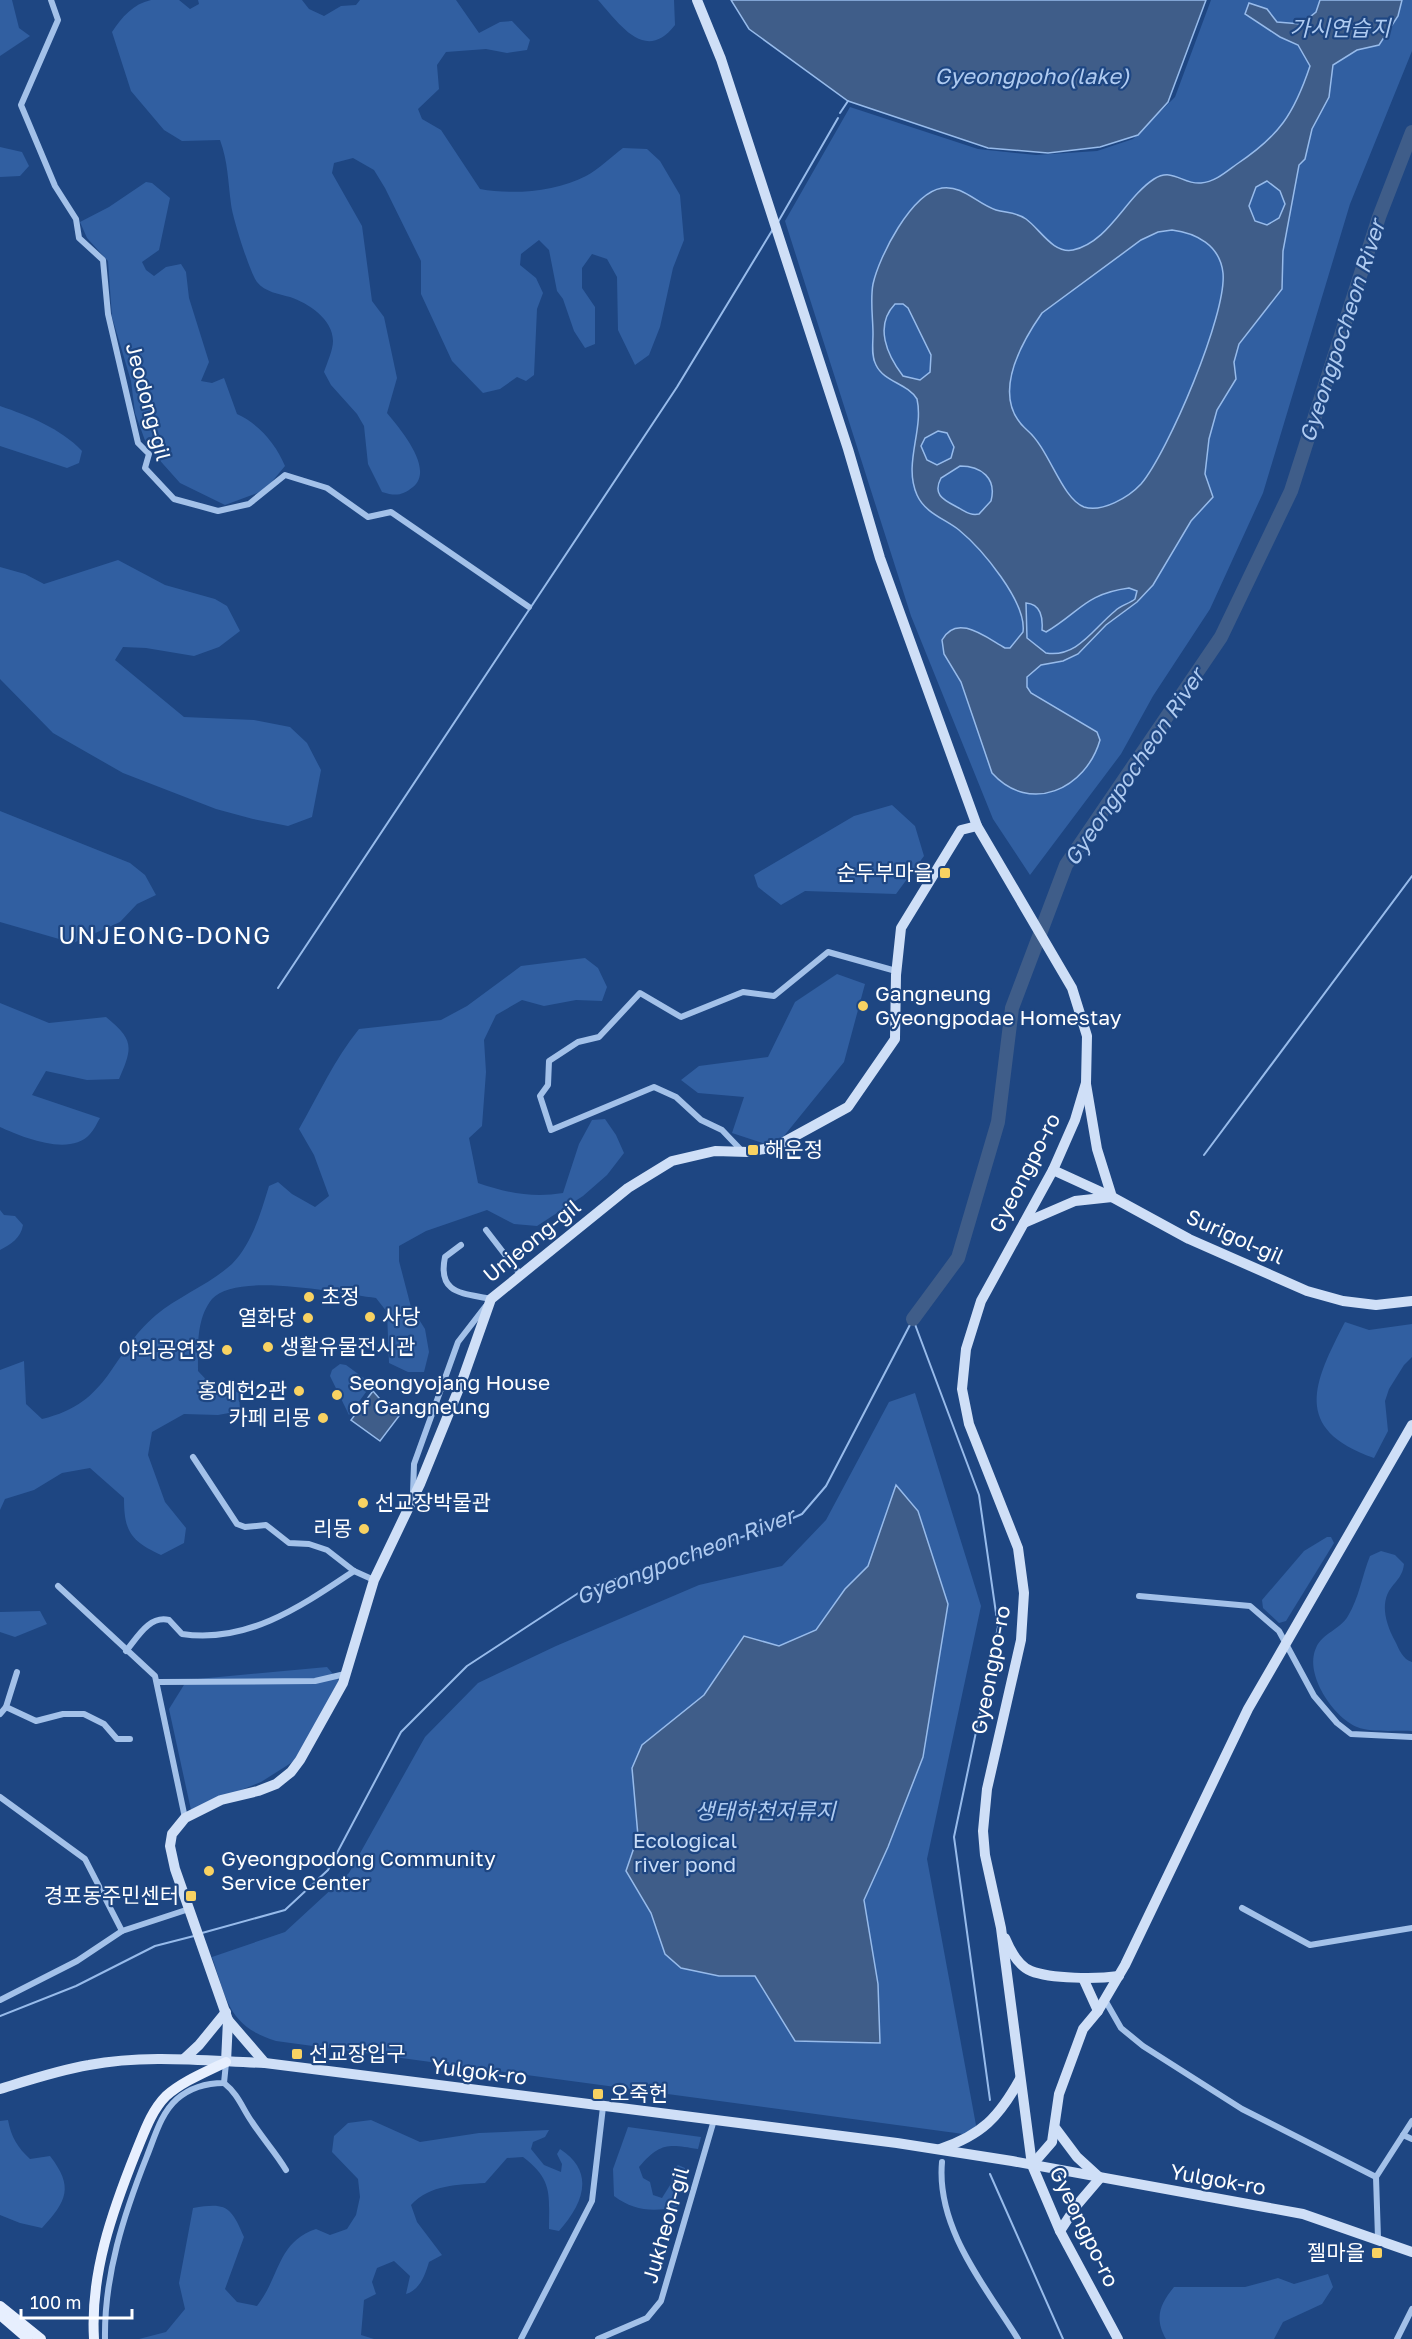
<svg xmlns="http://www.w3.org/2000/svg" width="1412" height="2339" font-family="'Golos Text','Noto Sans KR',sans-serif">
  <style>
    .green { fill: #315fa1 }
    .water { fill: #3f5d89; stroke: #97bbeb; stroke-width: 1.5; fill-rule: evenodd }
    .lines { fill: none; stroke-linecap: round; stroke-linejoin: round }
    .stream { stroke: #97bbeb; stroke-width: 2 }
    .river { stroke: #3f5d89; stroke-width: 14 }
    .street { stroke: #a3c1e9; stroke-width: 6 }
    .secondary { stroke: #cfdff7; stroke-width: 10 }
    .primary { stroke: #e7effe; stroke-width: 10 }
    .poi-dot { fill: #f8d262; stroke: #1e4682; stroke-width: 2 }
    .labels { text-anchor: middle; stroke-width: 4.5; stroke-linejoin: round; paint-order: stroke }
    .street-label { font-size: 21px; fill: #fff; stroke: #1e4682 }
    .poi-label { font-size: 21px; fill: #fff; stroke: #1e4682; text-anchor: start }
    .park-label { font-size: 21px; fill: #c8dcf7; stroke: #1e4682 }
    .water-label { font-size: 22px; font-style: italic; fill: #afcbf1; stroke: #1e4682 }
    .quarter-label { font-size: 24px; letter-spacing: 1.5px; fill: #fff; stroke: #1e4682 }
  </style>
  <rect width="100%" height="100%" fill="#1e4682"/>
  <g class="green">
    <polygon points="0,0 12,0 19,28 30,36 0,56"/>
    <path d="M151,0H179L190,9L199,4L198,0H302L309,9L324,16L341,6L356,5L360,0H456L479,33L500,22L512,21L530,40L527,50L507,53L486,49L446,52L437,65L439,89L418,109L422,119L441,130L480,189C512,195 556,192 586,176C599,169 611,157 623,148L647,149L660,161L680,195L684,240L673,268L660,327L649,355L635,365L618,330L617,277L607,259L592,254L582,268V288L595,307V344L585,348L574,331L563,299L557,291L549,250L539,240L521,254L520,265L536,278L543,293L537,309L534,375L526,381L517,377L500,389L483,393L452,361L421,294V261L385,188L374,170L353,158L334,163L332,173L362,226L372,301L384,317L397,378L387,413C400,429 435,469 413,487C402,496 395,496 382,492L368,464L364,426L357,414L331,385L324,372C327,363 333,350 333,341C333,319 308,303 290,297C279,294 265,292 257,282C250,273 232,216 231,204C228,181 228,162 220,140L182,141L164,130L131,91L112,32C122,17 133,4 151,0Z"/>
    <path d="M598,0H674L675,25C645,64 619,23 598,0Z"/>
    <polygon points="1211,0 1412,0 1412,51 1350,204 1263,493 1210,609 1153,696 1121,754 1030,875 993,819 911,616 785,221 850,107 978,149 1036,155 1097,151 1133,139 1175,97"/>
    <polygon points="0,147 22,152 29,166 20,176 0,177"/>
    <path d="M146,182L152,183L170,198L159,250L142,262L146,270L154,276L166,267L181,264L186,272L189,298L209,362L201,381L212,383L224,378L237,414C259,424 276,444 285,466L265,490L225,505L180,483L147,446L135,413L131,381L112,317L108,261L87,238L80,222L109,207Z"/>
    <path d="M0,406C29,416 60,428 82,451L79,463L67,468L0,446Z"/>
    <polygon points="118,560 165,585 215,599 227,606 240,631 219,647 194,656 146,648 123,647 115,660 184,717 254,720 290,727 307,743 321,770 312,817 288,826 253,819 216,809 123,773 53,733 0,679 0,567 25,574 44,584"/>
    <polygon points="892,805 915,826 924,856 896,894 805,891 781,905 758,887 754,875 854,816"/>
    <polygon points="0,811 130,863 145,875 156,895 137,904 120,922 73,943 0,922"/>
    <path d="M585,958L598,968L607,987L602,1001L576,1000L544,1006L522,1000L496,1015L484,1040L486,1072L482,1126L469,1138L478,1183C507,1193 533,1198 563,1193L579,1144L592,1120L605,1119L616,1135L624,1153L607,1175L583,1196L537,1226L514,1224L487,1210L426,1231L399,1246V1261L411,1307L425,1329L429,1352L424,1372H408L389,1363L387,1312L376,1298C340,1294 237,1271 212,1299C196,1319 198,1347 198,1371L215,1389L239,1392L240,1411L218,1415L184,1414L152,1432L148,1455L165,1502L186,1528L184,1543L161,1555C131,1541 124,1532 124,1498L90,1468L62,1473L34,1490L5,1499L0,1510V1370L24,1361L26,1404L42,1419C111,1403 110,1354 156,1315C179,1296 210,1284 232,1264C252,1244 261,1212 269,1186L278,1182L292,1194L315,1207L329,1196L314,1155L299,1129C319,1094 334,1060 359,1029L441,1020L467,1006L521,966Z"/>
    <polygon points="837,974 865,984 844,1062 775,1147 732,1133 744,1097 698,1093 681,1080 699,1066 768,1057 795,1002"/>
    <path d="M0,1003L49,1023L106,1017C134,1040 133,1047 119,1079L87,1080L46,1071L32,1095L100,1118C97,1123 94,1130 90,1134C70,1157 22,1137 0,1127Z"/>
    <path d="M0,1210L4,1215L15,1216L23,1225C21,1238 11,1244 0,1250Z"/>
    <path d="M1345,1322L1369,1330L1412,1324V1357L1404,1365L1389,1389L1385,1401L1388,1431L1374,1458C1291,1429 1314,1382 1345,1322Z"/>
    <polygon points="340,1364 346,1365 372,1384 349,1415 330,1376 332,1370"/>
    <path d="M915,1393L981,1606L927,1859L978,2136L276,2041C228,2026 227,2000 212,1957L285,1932L349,1873L425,1737L478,1683L556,1646L699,1585L782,1566L826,1520L889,1402Z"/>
    <polygon points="1327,1537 1331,1537 1334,1543 1286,1621 1279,1623 1263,1608 1262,1600 1304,1551"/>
    <path d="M1381,1551L1395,1555L1404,1564C1403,1575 1397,1580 1391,1588C1379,1604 1387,1626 1395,1641C1399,1649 1403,1660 1412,1662V1731C1396,1730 1372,1733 1357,1727C1333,1717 1304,1674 1316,1648C1322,1633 1340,1630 1348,1616C1359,1598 1362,1576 1370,1556Z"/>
    <polygon points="40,1611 47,1624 15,1637 0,1632 0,1612"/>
    <polygon points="327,1667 339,1681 302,1756 261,1782 191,1810 169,1709 187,1680"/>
    <path d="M8,2120C11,2137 18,2148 30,2159L50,2156C74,2187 67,2201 42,2228L20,2223L0,2215V2121Z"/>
    <path d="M371,2120L420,2142L479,2133L549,2130L545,2137L533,2142L531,2149L544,2165L561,2172L562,2164L557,2154L560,2149C596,2172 583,2204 559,2231L549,2229C549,2194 553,2180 523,2157L507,2158L485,2183C457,2185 431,2184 411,2205L417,2222L442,2255L429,2262C425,2275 420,2290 406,2294L410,2276L394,2261L377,2268L372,2282L376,2294L364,2300L361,2335L374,2339H139L166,2332L185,2309L179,2283L193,2208C226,2202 231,2206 244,2237L225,2289L237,2302L257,2306C280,2277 277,2242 316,2229L330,2235L347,2229L356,2215L360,2197L358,2179L332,2152L334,2136L348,2123Z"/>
    <path d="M628,2127L701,2137L698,2149C669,2144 660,2142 639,2167L643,2178L650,2182L653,2195L662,2198L672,2182L671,2171L678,2165L685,2168L684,2179L675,2192L677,2207C653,2212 634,2211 614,2196L613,2169Z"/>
    <path d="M1328,2274L1333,2287L1322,2304L1283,2322L1274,2339H1166C1154,2318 1160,2304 1174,2287H1245L1278,2278L1294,2284Z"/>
  </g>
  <g class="water">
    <polygon points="731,0 1206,0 1168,102 1138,135 1100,147 1048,153 988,148 848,101 749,29"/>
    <path d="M1320,0H1402L1398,16L1379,45L1357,50L1333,65L1329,97L1312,129L1305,159L1299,165L1283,251L1282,289L1239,344L1234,362L1236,379L1217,410L1209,439L1205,474L1213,497L1191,521L1153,585L1137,602L1106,625L1078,654L1063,661L1041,665L1027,677V687L1031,693L1097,732L1100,740C1086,789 1030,815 992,773L961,682L944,654L942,640C957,612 988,639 1005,648H1010L1023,632C1027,602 981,548 959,530C945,519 925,513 917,495C903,464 924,430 917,399C907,383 884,382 876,365C871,356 873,344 873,334C873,318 870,300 873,284C879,257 911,193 942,188C963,185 977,204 996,210C1006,213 1016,212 1026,219C1040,229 1053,254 1073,250C1109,242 1125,198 1154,179C1173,167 1183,185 1201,183C1215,182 1226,172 1237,164C1279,136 1294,114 1310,66L1298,45L1280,37L1245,14L1249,3L1267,9L1277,22L1301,24L1316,12ZM1267,181L1280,191L1285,204L1279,218L1267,225L1255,221L1249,206L1256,187ZM1172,230C1196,233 1220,245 1223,273C1227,314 1168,452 1141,484C1129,497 1102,513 1084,507C1062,499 1049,449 1028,431C990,399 1019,346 1042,313L1141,240L1158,232ZM895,304H903L908,308L931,355L930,372L920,380L903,376C887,355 874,326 895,304ZM938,431L947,433L954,447L951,458L937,465L927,460L921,446L925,438ZM960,466C981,466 997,478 991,501L979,514C970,516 965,511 957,507C944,500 932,495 941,478ZM1129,588L1137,591L1135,599C1129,604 1121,605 1115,611C1093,629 1077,658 1046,653L1027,638L1026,603C1041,604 1043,618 1042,630L1046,632C1081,611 1085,594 1129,588Z"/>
    <polygon points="373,1391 385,1405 388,1402 402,1412 380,1441 351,1420"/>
    <polygon points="896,1485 918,1511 948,1604 923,1757 888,1847 864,1900 878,1984 880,2043 795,2041 755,1976 719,1976 681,1968 665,1954 651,1913 626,1871 638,1836 632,1768 642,1745 704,1695 744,1636 779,1646 816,1630 845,1589 868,1566"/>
  </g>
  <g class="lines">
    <g class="stream">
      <polyline points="840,113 848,101"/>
      <polyline points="778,222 838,118"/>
      <polyline points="278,988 677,387 773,229"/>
      <polyline points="1204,1155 1412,876"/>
      <polyline points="913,1319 979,1495 998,1627 954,1837 990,2100"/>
      <polyline points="202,1933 285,1910 328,1870 401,1732 467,1666 583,1590 775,1526 802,1514 826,1486 913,1319"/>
      <polyline points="0,2016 76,1986 155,1946 194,1936"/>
      <polyline points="990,2174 1063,2339"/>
    </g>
    <polyline class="river" points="913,1319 958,1258 998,1122 1012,1008 1066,865 1221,637 1291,491 1379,217 1412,132"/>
    <g class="street">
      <polyline points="51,0 58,20 21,105 55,186 76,219 79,238 103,260 108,314 138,443 149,454 145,468 174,499 218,511 249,504 285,475 327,488 368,517 391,512 529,607"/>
      <polyline points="742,1151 722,1130 701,1120 676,1097 654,1087 551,1130 540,1096 548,1085 549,1061 578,1042 599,1037 640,993 681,1017 743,992 774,996 828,952 896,971"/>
      <polyline points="486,1230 520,1274"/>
      <path d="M461,1245L445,1257C437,1295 464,1293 491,1299"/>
      <polyline points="193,1457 237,1524 245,1527 266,1525 289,1543 309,1544 327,1550 354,1571 374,1580"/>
      <polyline points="413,1493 414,1464 458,1342 485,1307"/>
      <polyline points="58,1586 155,1676 185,1818"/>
      <polyline points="1139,1596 1250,1606 1279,1631 1314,1696 1337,1723 1351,1734 1412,1737"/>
      <path d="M126,1651C137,1638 149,1615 169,1620L182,1634C248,1644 303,1605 354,1571"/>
      <polyline points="158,1682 315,1681 345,1674"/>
      <polyline points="6,1707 36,1721 63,1714 84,1714 104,1724 117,1739 130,1739"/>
      <polyline points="0,1714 6,1707 17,1672"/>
      <polyline points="0,1797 85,1859 122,1931"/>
      <polyline points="1242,1908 1310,1945 1412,1928"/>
      <polyline points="0,2000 77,1961 122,1931 189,1909"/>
      <polyline points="1105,2000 1121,2028 1143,2046 1242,2109 1376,2177"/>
      <path d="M224,2083C239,2095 242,2108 252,2122C263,2139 276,2153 286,2170"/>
      <polyline points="1403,2135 1412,2139"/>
      <path d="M942,2162C936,2228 985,2286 1018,2339"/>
      <polyline points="1378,2238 1376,2177 1412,2121"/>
      <path d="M105,2339C104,2275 124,2214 147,2156C155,2136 161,2113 177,2099C191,2087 206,2083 224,2083L226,2063"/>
      <polyline points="521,2339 592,2201 603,2107"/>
      <polyline points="598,2339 647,2318 661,2301 714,2120"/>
      <polyline points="1397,2339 1412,2309"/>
    </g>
    <g class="secondary">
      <polyline points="697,0 721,59 848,449 880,558 977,826 1072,988 1087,1036 1086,1083 1075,1120 1053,1170 981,1301 966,1349 962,1389 969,1424 1018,1548 1024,1593 1021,1640 987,1789 983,1831 985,1855 1001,1928 1032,2165 1060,2231 1118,2339"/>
      <polyline points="1053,1170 1112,1197 1189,1239 1307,1291 1343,1301 1376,1305 1412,1301"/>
      <polyline points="1024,1223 1075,1201 1112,1197 1097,1149 1086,1084"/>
      <path d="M1005,1938C1010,1950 1018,1966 1031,1971C1051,1979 1097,1979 1119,1976"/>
      <polyline points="1083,1978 1098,2011"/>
      <polyline points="228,2020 265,2063"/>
      <polyline points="184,2059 199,2045 226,2012"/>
      <polyline points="226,2062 228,2020 175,1869 170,1846 172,1834 185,1818 221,1800 258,1791 276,1784 291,1772 300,1760 343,1683 374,1580 420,1484 462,1381 491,1299 628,1188 672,1161 715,1151 748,1152 775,1147 848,1107 895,1039 896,975 901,928 961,830 977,826"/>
      <path d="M0,2089C29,2080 59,2070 89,2065C147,2054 207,2061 265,2063L897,2143L1012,2161L1303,2214L1412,2252"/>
      <polyline points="1056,2129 1077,2157 1100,2178 1077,2205 1060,2231"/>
      <path d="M940,2149C982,2135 999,2117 1020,2079"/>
      <polyline points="1032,2165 1052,2142 1059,2094 1083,2029 1098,2011 1125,1965 1248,1709 1412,1425"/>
    </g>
    <g class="primary">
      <polyline points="0,2306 41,2339"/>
      <polyline points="0,2315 28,2339"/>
      <path d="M94,2339C90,2274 112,2212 136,2152C144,2133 151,2111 166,2096C183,2081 206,2072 226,2062"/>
    </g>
  </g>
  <g class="poi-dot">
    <rect x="939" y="867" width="12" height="12" rx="3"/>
    <circle cx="863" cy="1006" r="6"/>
    <rect x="747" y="1144" width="12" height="12" rx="3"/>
    <circle cx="309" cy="1297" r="6"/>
    <circle cx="370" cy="1317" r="6"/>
    <circle cx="308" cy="1318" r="6"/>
    <circle cx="268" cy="1347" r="6"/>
    <circle cx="227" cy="1350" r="6"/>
    <circle cx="299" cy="1391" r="6"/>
    <circle cx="337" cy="1395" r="6"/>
    <circle cx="323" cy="1418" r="6"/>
    <circle cx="363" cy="1503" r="6"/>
    <circle cx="364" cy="1529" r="6"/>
    <circle cx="209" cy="1871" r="6"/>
    <rect x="185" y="1890" width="12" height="12" rx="3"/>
    <rect x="291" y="2048" width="12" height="12" rx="3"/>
    <rect x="592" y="2088" width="12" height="12" rx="3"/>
    <rect x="1371" y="2247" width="12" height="12" rx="3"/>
  </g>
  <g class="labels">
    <g class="street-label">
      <text transform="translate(148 402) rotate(75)" y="7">Jeodong-gil</text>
      <text transform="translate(1025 1173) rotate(-63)" y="7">Gyeongpo-ro</text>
      <text transform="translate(1235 1237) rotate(24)" y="7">Surigol-gil</text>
      <text transform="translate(532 1241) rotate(-39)" y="7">Unjeong-gil</text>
      <text transform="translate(991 1670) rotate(-79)" y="7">Gyeongpo-ro</text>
      <text transform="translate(479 2072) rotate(7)" y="7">Yulgok-ro</text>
      <text transform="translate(1218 2180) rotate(10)" y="7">Yulgok-ro</text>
      <text transform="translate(666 2225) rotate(-74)" y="7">Jukheon-gil</text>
      <text transform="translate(1084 2227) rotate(64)" y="7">Gyeongpo-ro</text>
    </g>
    <g class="poi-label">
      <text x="933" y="880" text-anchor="end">순두부마을</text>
      <text x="875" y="1001">Gangneung<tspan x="875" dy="24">Gyeongpodae Homestay</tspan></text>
      <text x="765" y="1157">해운정</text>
      <text x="321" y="1304">초정</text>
      <text x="382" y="1324">사당</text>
      <text x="296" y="1325" text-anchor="end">열화당</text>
      <text x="280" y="1354">생활유물전시관</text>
      <text x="215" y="1357" text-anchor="end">야외공연장</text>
      <text x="349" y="1390">Seongyojang House<tspan x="349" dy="24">of Gangneung</tspan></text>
      <text x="287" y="1398" text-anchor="end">홍예헌2관</text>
      <text x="311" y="1425" text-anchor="end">카페 리몽</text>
      <text x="375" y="1510">선교장박물관</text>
      <text x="352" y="1536" text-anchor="end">리몽</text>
      <text x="221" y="1866">Gyeongpodong Community<tspan x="221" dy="24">Service Center</tspan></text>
      <text x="179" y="1903" text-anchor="end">경포동주민센터</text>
      <text x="309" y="2061">선교장입구</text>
      <text x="610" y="2101">오죽헌</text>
      <text x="1365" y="2260" text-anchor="end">젤마을</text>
    </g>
    <g class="park-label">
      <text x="685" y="1848">Ecological<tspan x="685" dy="24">river pond</tspan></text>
    </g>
    <g class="water-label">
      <text x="1340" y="36">가시연습지</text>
      <text x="1032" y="84">Gyeongpoho(lake)</text>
      <text transform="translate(1342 331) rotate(-72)" y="8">Gyeongpocheon River</text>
      <text transform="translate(1134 767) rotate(-56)" y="8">Gyeongpocheon River</text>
      <text transform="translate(685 1556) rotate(-21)" y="8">Gyeongpocheon River</text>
      <text x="765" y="1819">생태하천저류지</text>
    </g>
    <g class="quarter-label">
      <text x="165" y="944">UNJEONG-DONG</text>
    </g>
  </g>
  <path d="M21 2309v9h111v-9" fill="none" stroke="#ffffff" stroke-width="3"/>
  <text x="30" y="2309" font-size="18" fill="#ffffff" stroke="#1e4682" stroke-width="4.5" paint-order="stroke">100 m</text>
</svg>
